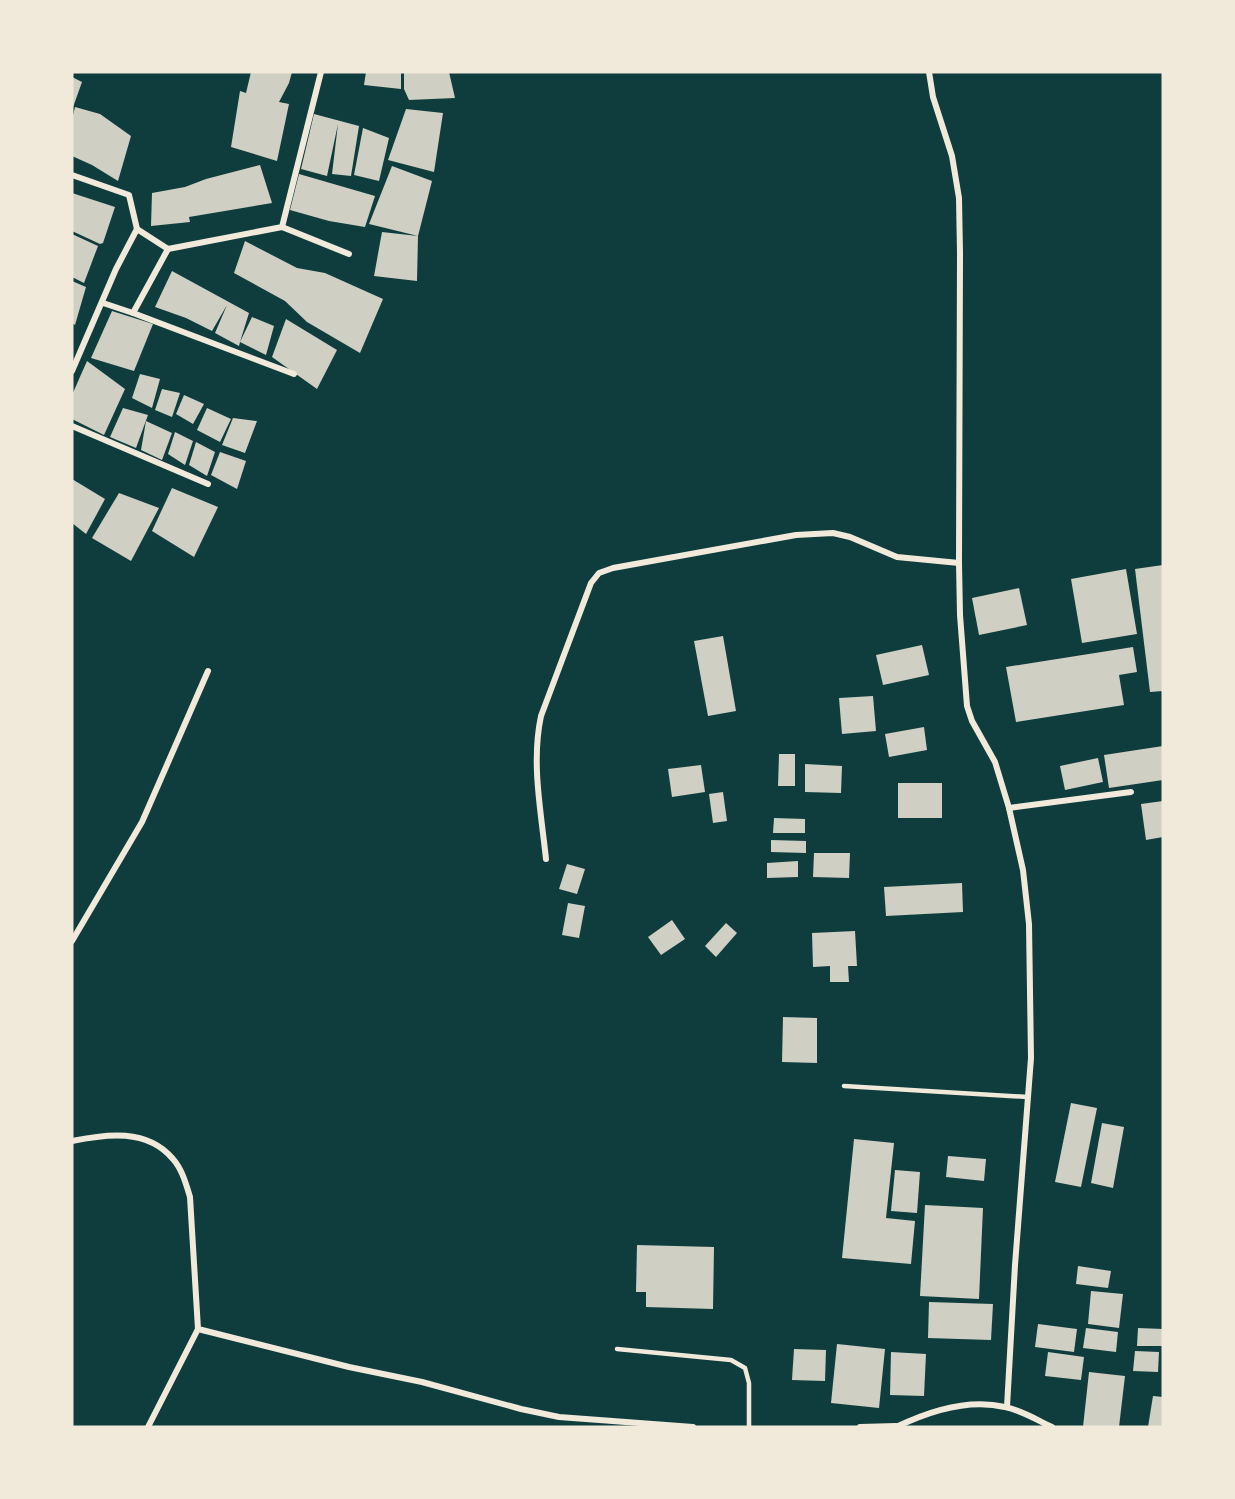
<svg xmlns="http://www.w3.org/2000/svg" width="1235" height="1499" font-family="'PT Sans',sans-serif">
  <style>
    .building { fill: #cfcfc3 }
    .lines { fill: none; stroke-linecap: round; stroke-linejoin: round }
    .service { stroke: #f1e9da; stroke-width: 4.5 }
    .minor { stroke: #f1e9da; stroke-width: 6 }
  </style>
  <rect width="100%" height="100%" fill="#0f3d3e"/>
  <g class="building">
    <polygon points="251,72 292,72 289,83 279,102 289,104 277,161 231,147 240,91 246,93"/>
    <polygon points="366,72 401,72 401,89 364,85"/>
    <polygon points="404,72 449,72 455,98 409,100 404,89"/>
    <polygon points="72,77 82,82 72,110"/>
    <polygon points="75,107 100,114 131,136 118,181 92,165 72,156 72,120"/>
    <polygon points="406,109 443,113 434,172 388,160"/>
    <polygon points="314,114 359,126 351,176 332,174 338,124 327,176 301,169"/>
    <polygon points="363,128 389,138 379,181 354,175"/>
    <polygon points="260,165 272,203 189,217 190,222 151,226 152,193 185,187 206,179"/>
    <polygon points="392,166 432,181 418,236 417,281 374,276 382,232 418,236 369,224"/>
    <polygon points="299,174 375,196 365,227 329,221 290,210"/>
    <polygon points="72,193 115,207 103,243 100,244 72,231"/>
    <polygon points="72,234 98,246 84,283 72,277"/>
    <polygon points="245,241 297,268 325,273 383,299 360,353 307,322 285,301 234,273"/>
    <polygon points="172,271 249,313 240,342 252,317 274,326 266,355 240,342 239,346 215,333 227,305 212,331 186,318 155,307"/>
    <polygon points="72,281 86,287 75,325 72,323"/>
    <polygon points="112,311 153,324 134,371 91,358"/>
    <polygon points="286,319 337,350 317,389 272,357"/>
    <polygon points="87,361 125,389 104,435 72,419 72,395"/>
    <polygon points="140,374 160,379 152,408 132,398"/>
    <polygon points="162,389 180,393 172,417 155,410"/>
    <polygon points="184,395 204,404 193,424 176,414"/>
    <polygon points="123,408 148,415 136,448 110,437"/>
    <polygon points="207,408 231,419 220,442 197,430"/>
    <polygon points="233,418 257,421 245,453 222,445"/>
    <polygon points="146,421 172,433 162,460 141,450"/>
    <polygon points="175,432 193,441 185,465 168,454"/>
    <polygon points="196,442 215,452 207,476 189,465"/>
    <polygon points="220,452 246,461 237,489 211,475"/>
    <polygon points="72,479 105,499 86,534 72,523"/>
    <polygon points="172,488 218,507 194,557 152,531"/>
    <polygon points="119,493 159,508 131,561 92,538"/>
    <polygon points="1163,565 1163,691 1150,692 1135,569"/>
    <polygon points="1126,569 1137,634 1082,643 1071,579"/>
    <polygon points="1019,588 1027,625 979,635 972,598"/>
    <polygon points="723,636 736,711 708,716 694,641"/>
    <polygon points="922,645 929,675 883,685 876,655"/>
    <polygon points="1133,647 1137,672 1119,675 1124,705 1016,722 1006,667"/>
    <polygon points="873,696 876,731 842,734 839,698"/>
    <polygon points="924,727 927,750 889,757 885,734"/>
    <polygon points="1163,746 1163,780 1109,788 1104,755"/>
    <polygon points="779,754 795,754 795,786 778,786"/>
    <polygon points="1098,758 1103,782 1065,790 1060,766"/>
    <polygon points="805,764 842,766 841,793 805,792"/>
    <polygon points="701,765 705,792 672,797 668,769"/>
    <rect x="898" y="783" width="44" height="35"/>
    <polygon points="723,792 727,821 713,823 709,794"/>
    <polygon points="1163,801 1163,837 1146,840 1141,804"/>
    <polygon points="774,818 805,819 805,833 773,833"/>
    <polygon points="771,840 806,841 806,853 771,852"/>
    <polygon points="814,853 850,853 849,878 813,877"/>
    <polygon points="798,861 798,877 767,878 767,863"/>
    <polygon points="567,864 585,869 577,894 559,889"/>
    <polygon points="962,883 963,912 886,916 884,887"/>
    <polygon points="568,903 585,906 579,938 562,935"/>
    <polygon points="672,920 685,939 661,955 648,937"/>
    <polygon points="726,923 737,933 716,957 705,946"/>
    <polygon points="855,931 857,966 848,966 849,982 830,982 830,966 813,967 812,933"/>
    <polygon points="783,1017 817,1018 817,1063 782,1062"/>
    <polygon points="1071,1103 1097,1108 1081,1187 1055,1182"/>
    <polygon points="1102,1123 1124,1127 1113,1188 1091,1183"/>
    <polygon points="854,1139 894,1143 886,1218 915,1221 911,1264 842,1258"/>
    <polygon points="948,1156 986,1159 984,1181 946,1177"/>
    <polygon points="895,1170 920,1172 917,1213 891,1211"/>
    <polygon points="925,1205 983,1208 979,1299 920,1296"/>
    <polygon points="637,1245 714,1247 713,1309 646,1307 646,1292 636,1292"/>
    <polygon points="1078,1266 1111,1271 1108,1288 1076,1284"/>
    <polygon points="1091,1291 1123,1294 1119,1328 1088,1324"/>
    <polygon points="929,1302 993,1304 991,1340 928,1338"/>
    <polygon points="1038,1324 1077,1329 1074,1352 1035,1347"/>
    <polygon points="1086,1328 1118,1332 1116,1352 1083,1348"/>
    <polygon points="1138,1328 1163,1329 1163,1346 1137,1346"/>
    <polygon points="837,1344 885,1349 879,1408 831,1403"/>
    <polygon points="794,1349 826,1350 825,1381 792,1380"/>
    <polygon points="1135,1351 1159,1352 1158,1372 1133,1371"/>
    <polygon points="891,1352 926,1354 924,1396 890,1395"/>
    <polygon points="1048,1352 1084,1357 1081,1380 1045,1376"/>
    <polygon points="1089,1372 1125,1376 1119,1427 1083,1427"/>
    <polygon points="1153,1396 1163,1397 1163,1427 1148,1427"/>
  </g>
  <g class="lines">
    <g class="service">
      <polyline points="844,1086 1028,1097"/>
      <polyline points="617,1349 731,1360 745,1368 749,1383 749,1427"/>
    </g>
    <g class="minor">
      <polyline points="929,72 933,97 952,156 959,198 960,253 959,563 960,615 967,706 972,721 995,762 1009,808 1023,870 1029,924 1031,1058 1015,1265 1007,1407"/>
      <polyline points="72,175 129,195 137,229"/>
      <polyline points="282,227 349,254"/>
      <polyline points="103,303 133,313 168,249"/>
      <polyline points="133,313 294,374"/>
      <polyline points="72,371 116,269 137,229 168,249 282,227 321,72"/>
      <polyline points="72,426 208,484"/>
      <polyline points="1009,808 1131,792"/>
      <path d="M546,859C541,811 531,763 541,716L591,583L599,573L613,568L796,535L833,533L850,537L897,557L959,563"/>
      <polyline points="72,941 142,822 208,671"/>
      <path d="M72,1141C106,1134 147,1128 173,1159C182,1169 186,1184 190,1197L198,1329L349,1367L422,1382L521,1409L559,1417L693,1427"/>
      <polyline points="148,1427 198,1329"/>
      <polyline points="860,1427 896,1426"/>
      <path d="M896,1427C929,1411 968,1398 1005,1407C1021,1410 1037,1420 1052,1427"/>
    </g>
  </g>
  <rect width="1235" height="1499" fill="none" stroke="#f1e9da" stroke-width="147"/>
</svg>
